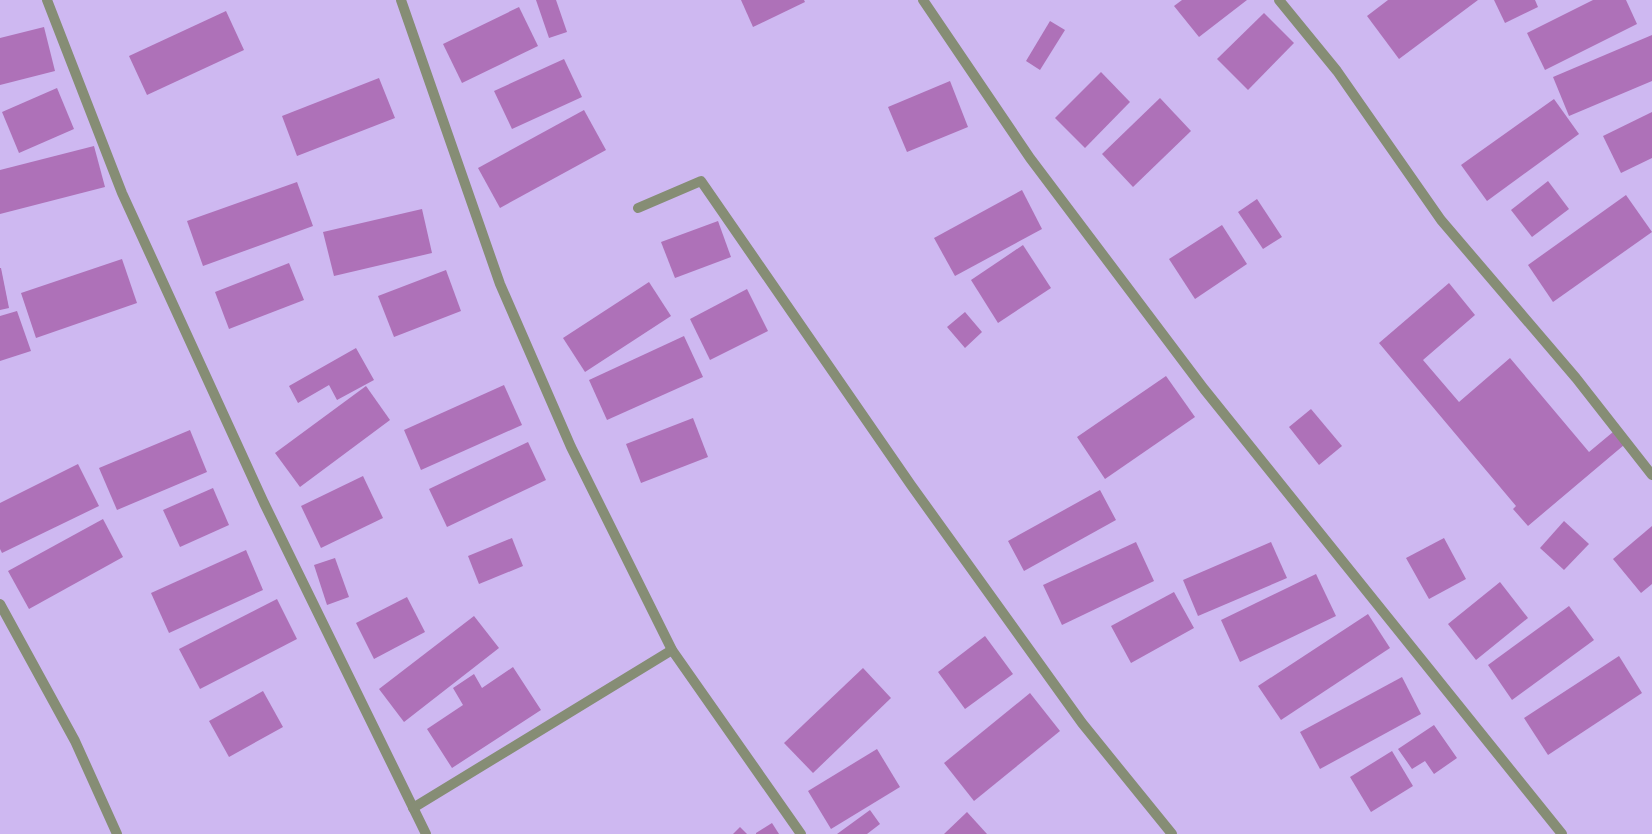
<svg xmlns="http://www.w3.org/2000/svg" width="1652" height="834" font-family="Commissioner,sans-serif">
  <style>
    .building { fill: #ae71b8 }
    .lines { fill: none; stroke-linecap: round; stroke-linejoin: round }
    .minor { stroke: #868d75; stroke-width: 10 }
  </style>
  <rect width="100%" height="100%" fill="#ceb8f1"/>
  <g class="building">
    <polygon points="536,0 556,0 567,32 549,38"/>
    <polygon points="741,0 804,0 805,2 753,27"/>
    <polygon points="1182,0 1247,0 1199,37 1174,6"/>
    <polygon points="1388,0 1478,0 1399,59 1367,16"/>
    <polygon points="1494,0 1535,0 1538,7 1505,23"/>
    <polygon points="1593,0 1626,0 1637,24 1545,70 1527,33"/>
    <polygon points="519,7 538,46 462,83 443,44"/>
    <polygon points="226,11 244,50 147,95 129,56"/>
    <polygon points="1264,13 1294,43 1248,90 1217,59"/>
    <polygon points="1050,21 1065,30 1040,70 1026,61"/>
    <polygon points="44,27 55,71 0,85 0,38"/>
    <polygon points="1652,35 1652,81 1569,116 1553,77"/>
    <polygon points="564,59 582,97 512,129 494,91"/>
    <polygon points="1101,72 1130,102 1085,148 1055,118"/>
    <polygon points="379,78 395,118 297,156 282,116"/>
    <polygon points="950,81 968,127 907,152 888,107"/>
    <polygon points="57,88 74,129 19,153 2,112"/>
    <polygon points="1160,98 1191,131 1133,187 1102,154"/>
    <polygon points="1554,99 1579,134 1487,201 1461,165"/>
    <polygon points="584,110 606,150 500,208 478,168"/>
    <polygon points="1652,112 1652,158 1621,173 1603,136"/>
    <polygon points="94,146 105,187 0,214 0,170"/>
    <polygon points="1548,181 1569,209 1532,237 1511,210"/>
    <polygon points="297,182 313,226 203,266 187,221"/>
    <polygon points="1022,190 1042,229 955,276 934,238"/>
    <polygon points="1626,195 1652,232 1553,302 1528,265"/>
    <polygon points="1257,199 1282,237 1263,249 1238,212"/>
    <polygon points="422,209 432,253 334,276 323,232"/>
    <polygon points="718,221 731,257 675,278 661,242"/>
    <polygon points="1222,225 1247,264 1195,299 1169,259"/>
    <polygon points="1023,245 1051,288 998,323 971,280"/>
    <polygon points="122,259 137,303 36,338 21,293"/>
    <polygon points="289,263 304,300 229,329 215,292"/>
    <polygon points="0,268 1,268 9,308 0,310"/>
    <polygon points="446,270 461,311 394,337 378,296"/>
    <polygon points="649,282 671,316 585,372 563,338"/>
    <polygon points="1449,283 1475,315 1423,360 1459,402 1510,358 1589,452 1613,432 1624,445 1528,526 1513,509 1516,506 1379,343"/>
    <polygon points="747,289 768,331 710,360 690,319"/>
    <polygon points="17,311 31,351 0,361 0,316"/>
    <polygon points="965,312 982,332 965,348 947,327"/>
    <polygon points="684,336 703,377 607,420 589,380"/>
    <polygon points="356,348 374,380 337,400 329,385 298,403 289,386"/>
    <polygon points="1166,376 1195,417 1105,479 1077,437"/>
    <polygon points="504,385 522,425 421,470 404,430"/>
    <polygon points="366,386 390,420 300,487 275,453"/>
    <polygon points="1311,409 1342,446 1319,465 1289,427"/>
    <polygon points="693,418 708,457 641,483 626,444"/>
    <polygon points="190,430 207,472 117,510 99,468"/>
    <polygon points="528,442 546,480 447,527 429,489"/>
    <polygon points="78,464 99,506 2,553 0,549 0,503"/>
    <polygon points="363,476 383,518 321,548 301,506"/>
    <polygon points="213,488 229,525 180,547 163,510"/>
    <polygon points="1100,490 1116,520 1024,571 1008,541"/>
    <polygon points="103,519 123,557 29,609 8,571"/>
    <polygon points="1564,521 1589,544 1564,570 1540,548"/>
    <polygon points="1652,526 1652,584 1641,593 1613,559"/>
    <polygon points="512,538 523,566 479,584 468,556"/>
    <polygon points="1444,538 1466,579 1429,599 1406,558"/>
    <polygon points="1136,542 1154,581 1062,625 1043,585"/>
    <polygon points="1271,542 1287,578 1198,616 1183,580"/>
    <polygon points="246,550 263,590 169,633 151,593"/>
    <polygon points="335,558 349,597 327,605 314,565"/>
    <polygon points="1316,574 1336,616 1240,662 1221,620"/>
    <polygon points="1500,582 1528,618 1476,660 1448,624"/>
    <polygon points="1174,592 1194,628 1131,663 1111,626"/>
    <polygon points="407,597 425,632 374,659 356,623"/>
    <polygon points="277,599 297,639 200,689 179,649"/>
    <polygon points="1569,606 1594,640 1512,700 1488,665"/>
    <polygon points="1368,614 1390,648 1281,720 1258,686"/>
    <polygon points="474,616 499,648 404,722 379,689"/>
    <polygon points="985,636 1013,674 965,709 938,672"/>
    <polygon points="1619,656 1642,693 1548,755 1524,718"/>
    <polygon points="513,667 541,710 452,768 427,729 463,705 453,688 474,674 482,688"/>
    <polygon points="863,668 891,698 813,773 784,743"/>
    <polygon points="1402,677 1421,714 1320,769 1300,732"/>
    <polygon points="263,691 283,727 229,757 209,721"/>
    <polygon points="1030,693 1060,731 974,801 944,763"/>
    <polygon points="1434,725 1457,758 1434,774 1425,761 1412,769 1398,749"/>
    <polygon points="877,749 900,787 831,829 808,791"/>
    <polygon points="1392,751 1413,786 1371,812 1350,777"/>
    <polygon points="870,810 880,824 867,834 837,834"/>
    <polygon points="967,812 987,834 944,834"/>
    <polygon points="772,823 779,834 756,834 756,833"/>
    <polygon points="740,827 747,834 733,834"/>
  </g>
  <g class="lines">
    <g class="minor">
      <polyline points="47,0 122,193 264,503 426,834"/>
      <polyline points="401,0 500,284 571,447 672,650 801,834"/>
      <polyline points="923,0 1030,158 1204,389 1562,834"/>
      <polyline points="1279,0 1337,71 1441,220 1576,378 1652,475"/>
      <polyline points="638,208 701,181 911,485 1082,723 1172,834"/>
      <polyline points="0,604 75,741 117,834"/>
      <polyline points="413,808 672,650"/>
    </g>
  </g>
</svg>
